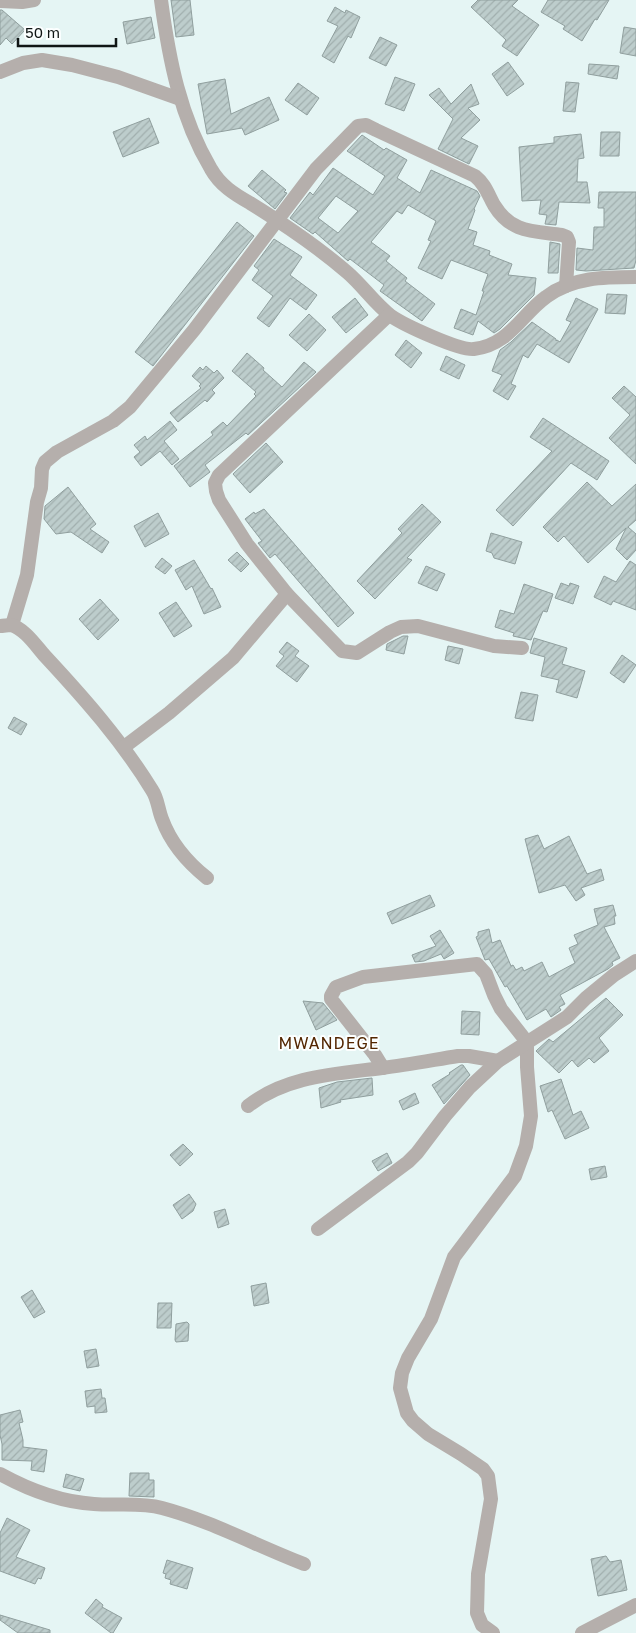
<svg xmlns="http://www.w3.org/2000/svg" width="636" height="1633" font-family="'Golos Text',sans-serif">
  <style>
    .building { fill: url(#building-hatch); stroke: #909f9e; fill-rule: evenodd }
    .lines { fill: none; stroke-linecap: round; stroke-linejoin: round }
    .minor { stroke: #b5afac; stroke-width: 14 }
    .labels { text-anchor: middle; stroke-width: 4; stroke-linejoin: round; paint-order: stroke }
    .quarter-label { font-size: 16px; letter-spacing: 1px; fill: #522601; stroke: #fcffff }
  </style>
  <defs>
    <pattern id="building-hatch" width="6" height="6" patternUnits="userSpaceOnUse" patternTransform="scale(1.25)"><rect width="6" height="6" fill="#bdcdcc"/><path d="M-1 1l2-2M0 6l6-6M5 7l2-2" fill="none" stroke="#a1afae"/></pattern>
  </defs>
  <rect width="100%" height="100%" fill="#e5f5f4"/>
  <g class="building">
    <polygon points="171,0 190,0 194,35 176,37"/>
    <polygon points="478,0 518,0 512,6 539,25 517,56 502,46 506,40 471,7"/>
    <polygon points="548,0 609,0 597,20 595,19 582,41 563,29 565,26 541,12"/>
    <polygon points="335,7 345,13 346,10 360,17 351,38 348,36 334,63 322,56 338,26 327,21"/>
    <polygon points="0,10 2,10 25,30 12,44 6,38 0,45"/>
    <polygon points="151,17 155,38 127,44 123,22"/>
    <polygon points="624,27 636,29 636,56 620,53"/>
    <polygon points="380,37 397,45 386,66 369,58"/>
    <polygon points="508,62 524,84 507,96 492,74"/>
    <polygon points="589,64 619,66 617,79 588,74"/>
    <polygon points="395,77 415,84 404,111 385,104"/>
    <polygon points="225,79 231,114 269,97 279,120 245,135 242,128 207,134 198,84"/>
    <polygon points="566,82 579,83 575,112 563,111"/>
    <polygon points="298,83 319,98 307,115 285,100"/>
    <polygon points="471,84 479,104 468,108 480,120 461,138 478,146 469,164 438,149 453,119 429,95 439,88 451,104"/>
    <polygon points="149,118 159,143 123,157 113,132"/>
    <polygon points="601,132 620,132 619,156 600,156"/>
    <polygon points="581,134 584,158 578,159 577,182 587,182 590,203 559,202 556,225 545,224 547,215 539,214 541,200 522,201 519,147 554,143 554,137"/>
    <path d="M362,135L384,150L386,148L407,160L397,178L420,193L431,170L477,191L480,196L474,209L475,210L468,229L477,232L473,245L490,251L489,255L512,264L508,275L536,278L534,295L500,329L494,333L478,321L473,335L454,328L461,309L476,315L484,291H482L488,274L451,260L442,279L418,268L431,241L428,240L436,221L408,205L402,214L397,211L371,242L390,256L386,261L407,278L405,281L435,304L422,321L380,291L384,285L350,259L348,261L315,232L313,234L290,218L310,192L313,195L333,168L373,195L385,176L347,151ZM336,196L358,211L338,233L318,218Z"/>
    <polygon points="262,170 286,190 284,192 287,193 275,209 248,186"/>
    <polygon points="599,192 636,192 636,260 634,268 586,271 576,270 577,248 593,250 594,227 604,227 604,208 598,208"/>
    <polygon points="237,222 254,236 153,366 135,352"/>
    <polygon points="274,239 302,257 290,275 317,295 306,310 290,298 269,327 257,318 273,296 252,280 259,270 254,266"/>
    <polygon points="550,242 560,244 558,273 548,273"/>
    <polygon points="607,294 627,295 625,314 605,313"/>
    <polygon points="355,298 368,315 346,333 332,317"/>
    <polygon points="576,298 598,309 569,363 537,344 528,358 523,355 511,384 516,386 508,400 493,391 502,375 492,371 500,350 511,342 532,322 556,339 556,341 557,340 560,342 571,322 566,320"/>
    <polygon points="309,314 326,330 307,351 289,335"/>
    <polygon points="406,340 422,353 411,368 395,355"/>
    <polygon points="247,353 264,368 263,370 282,387 304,362 316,372 248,435 246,433 205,465 210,472 190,487 174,466 213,435 211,432 223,422 227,426 256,396 254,394 256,392 232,371"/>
    <polygon points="446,356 465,365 459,379 440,370"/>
    <polygon points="206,366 214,373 217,370 224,378 212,390 215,393 207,402 205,400 178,422 170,413 201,388 199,386 201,384 192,376 200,367 203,370"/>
    <polygon points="624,386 636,397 636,464 609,438 630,415 612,398"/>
    <polygon points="543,418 609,461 597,480 571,463 513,526 496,510 552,451 530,437"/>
    <polygon points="170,421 177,430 164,441 179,459 172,465 160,451 141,466 134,457 140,452 134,445 145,436 147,440"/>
    <polygon points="266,443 283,462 250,493 233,474"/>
    <polygon points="587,482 612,506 636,484 636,520 628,527 636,534 636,550 627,560 616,549 626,528 588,563 564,536 558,542 543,527"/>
    <polygon points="68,487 96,524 90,529 109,542 102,553 71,532 56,534 44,519 45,506"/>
    <polygon points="422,504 441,522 407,558 412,560 375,599 357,581 402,533 398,529"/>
    <polygon points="264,509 354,613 338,627 275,554 270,558 258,543 262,541 245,519 254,512 255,514"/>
    <polygon points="158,513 169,534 145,547 134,526"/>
    <polygon points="491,533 522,542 515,564 494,558 492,553 486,551"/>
    <polygon points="237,552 249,564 241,572 228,560"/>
    <polygon points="162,558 172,566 165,574 155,567"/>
    <polygon points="194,560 211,589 212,588 221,607 204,614 192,586 186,590 175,570"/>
    <polygon points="630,561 636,565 636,610 613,601 611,605 594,597 604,576 616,582"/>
    <polygon points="426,566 445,574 437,591 418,583"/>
    <polygon points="561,583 569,586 570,583 579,586 573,604 555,598"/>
    <polygon points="524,584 553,594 547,612 543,611 531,640 513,636 514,633 495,627 500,610 514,614"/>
    <polygon points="100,599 119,620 98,640 79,619"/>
    <polygon points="176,602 192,626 174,637 159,613"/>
    <polygon points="403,636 408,636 404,654 386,650 387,644"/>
    <polygon points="534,638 567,648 562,664 585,671 577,698 556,692 559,680 541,676 545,657 530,653"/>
    <polygon points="287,642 299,651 295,656 309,666 297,682 276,666 284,656 279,652"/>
    <polygon points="448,646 463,649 459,664 445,660"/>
    <polygon points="622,655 636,665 624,683 610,673"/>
    <polygon points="521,692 538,695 533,721 515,718"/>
    <polygon points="14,717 27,724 21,735 8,728"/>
    <polygon points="538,835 544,849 569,836 587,874 601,869 604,880 581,888 585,895 576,901 565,885 539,893 525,839"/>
    <polygon points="430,895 435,906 392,924 387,913"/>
    <polygon points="613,905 616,916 614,916 615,924 604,927 620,958 612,962 613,965 608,969 560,995 565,1004 559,1007 561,1010 551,1017 546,1009 527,1020 507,986 505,987 489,959 485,960 476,937 478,936 478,932 489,929 492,943 500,940 511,966 513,965 516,970 522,967 524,971 542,962 549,977 575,963 569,948 578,944 574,935 598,925 594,909"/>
    <polygon points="440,930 454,953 444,959 441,954 424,961 415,962 412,955 436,946 430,936"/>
    <polygon points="606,998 623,1015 599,1038 609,1051 594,1063 589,1058 578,1067 572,1060 559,1073 536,1051 549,1039 553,1042"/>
    <polygon points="303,1001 323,1003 337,1020 316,1030"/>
    <polygon points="462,1011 480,1012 479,1035 461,1034"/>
    <polygon points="461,1065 463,1065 470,1075 444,1104 432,1085 450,1074 449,1073"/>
    <polygon points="372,1078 373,1095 340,1100 341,1102 321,1108 319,1088 337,1082"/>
    <polygon points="561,1079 573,1115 581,1111 589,1128 565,1139 552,1110 548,1112 540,1086"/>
    <polygon points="415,1093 419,1103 403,1110 399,1101"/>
    <polygon points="183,1144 193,1154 180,1166 170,1155"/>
    <polygon points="387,1153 392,1163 378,1171 372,1161"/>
    <polygon points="605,1166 607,1177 591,1180 589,1169"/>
    <polygon points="189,1194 196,1204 193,1211 182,1219 173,1205"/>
    <polygon points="225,1209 229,1224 218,1228 214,1212"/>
    <polygon points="266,1283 269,1303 254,1306 251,1286"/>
    <polygon points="32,1290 45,1312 34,1318 21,1297"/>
    <polygon points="158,1303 172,1303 171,1328 157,1328"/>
    <polygon points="187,1322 189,1324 188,1341 176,1342 175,1340 176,1324"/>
    <polygon points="96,1349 99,1366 87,1368 84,1351"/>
    <polygon points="101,1389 102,1398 105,1398 107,1412 95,1413 95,1406 87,1407 85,1391"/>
    <polygon points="20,1410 23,1422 19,1423 23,1440 23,1447 47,1450 44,1472 31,1470 32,1461 2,1460 2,1444 0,1435 0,1415"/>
    <polygon points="130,1473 149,1473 149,1480 154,1480 154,1497 129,1496"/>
    <polygon points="66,1474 84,1479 80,1491 63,1487"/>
    <polygon points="7,1518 30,1530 16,1557 45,1568 41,1579 38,1578 35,1584 0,1571 0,1533"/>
    <polygon points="606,1556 610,1562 621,1560 627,1590 598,1596 591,1559"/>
    <polygon points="167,1560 193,1568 187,1589 170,1584 171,1580 165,1578 166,1574 163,1573"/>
    <polygon points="96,1599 103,1605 102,1607 122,1618 113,1633 111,1633 85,1613"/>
    <polygon points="0,1615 50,1630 50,1633 18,1633 0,1620"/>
  </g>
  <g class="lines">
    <g class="minor">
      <path d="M161,0C169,59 180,117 211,169C220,185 234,194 250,203C284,224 318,247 348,273C363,286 375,304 391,316C404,325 460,351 474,349C509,345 521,315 546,297C572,277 605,277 636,277"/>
      <polyline points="0,1 22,2 34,0"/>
      <polyline points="0,72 23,63 42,60 72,65 118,77 180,99"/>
      <polyline points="389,315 219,475 215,483 216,491 219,500 247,544 287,594 342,651 357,653 390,632 401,627 418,626 494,646 522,648"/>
      <path d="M12,625L27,575L37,502L41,488L42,469L45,462L57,452L113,421L130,407L194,330L316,169L358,126L366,125L376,130L475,176C485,184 488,194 494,205C511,233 533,231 562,235L567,237L569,242L566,286"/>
      <path d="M0,626C3,626 8,625 11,625C25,629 36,646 45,656C84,698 122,741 152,790C158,799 158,809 162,819C171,844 187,862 207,878"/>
      <polyline points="124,747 169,713 233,658 287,594"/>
      <polyline points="383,1068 375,1055 331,999 331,996 336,987 363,977 477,964 486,974 494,995 501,1009 527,1042 527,1067 531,1116 526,1146 515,1176 454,1257 431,1319 408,1358 402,1373 400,1388 407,1413 413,1421 428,1434 461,1454 483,1469 488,1476 491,1499 478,1574 477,1613 482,1625 493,1633"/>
      <path d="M248,1106C286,1076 335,1074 382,1068C407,1065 433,1060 458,1056H469L498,1061"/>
      <polyline points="318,1229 408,1162 417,1153 445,1116 470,1087 498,1061 567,1017 586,998 614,975 636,961"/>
      <path d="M0,1474C29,1490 61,1502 94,1504C116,1506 140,1502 162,1508C211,1521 257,1546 304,1564"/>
      <polyline points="582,1633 636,1605"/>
    </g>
  </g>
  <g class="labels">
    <g class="quarter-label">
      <text x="329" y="1049">MWANDEGE</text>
    </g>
  </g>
  <path d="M18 38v8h98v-8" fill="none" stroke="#101615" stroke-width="2.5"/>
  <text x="25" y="38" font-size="15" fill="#101615" stroke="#fcffff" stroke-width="4" paint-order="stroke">50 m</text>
</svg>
